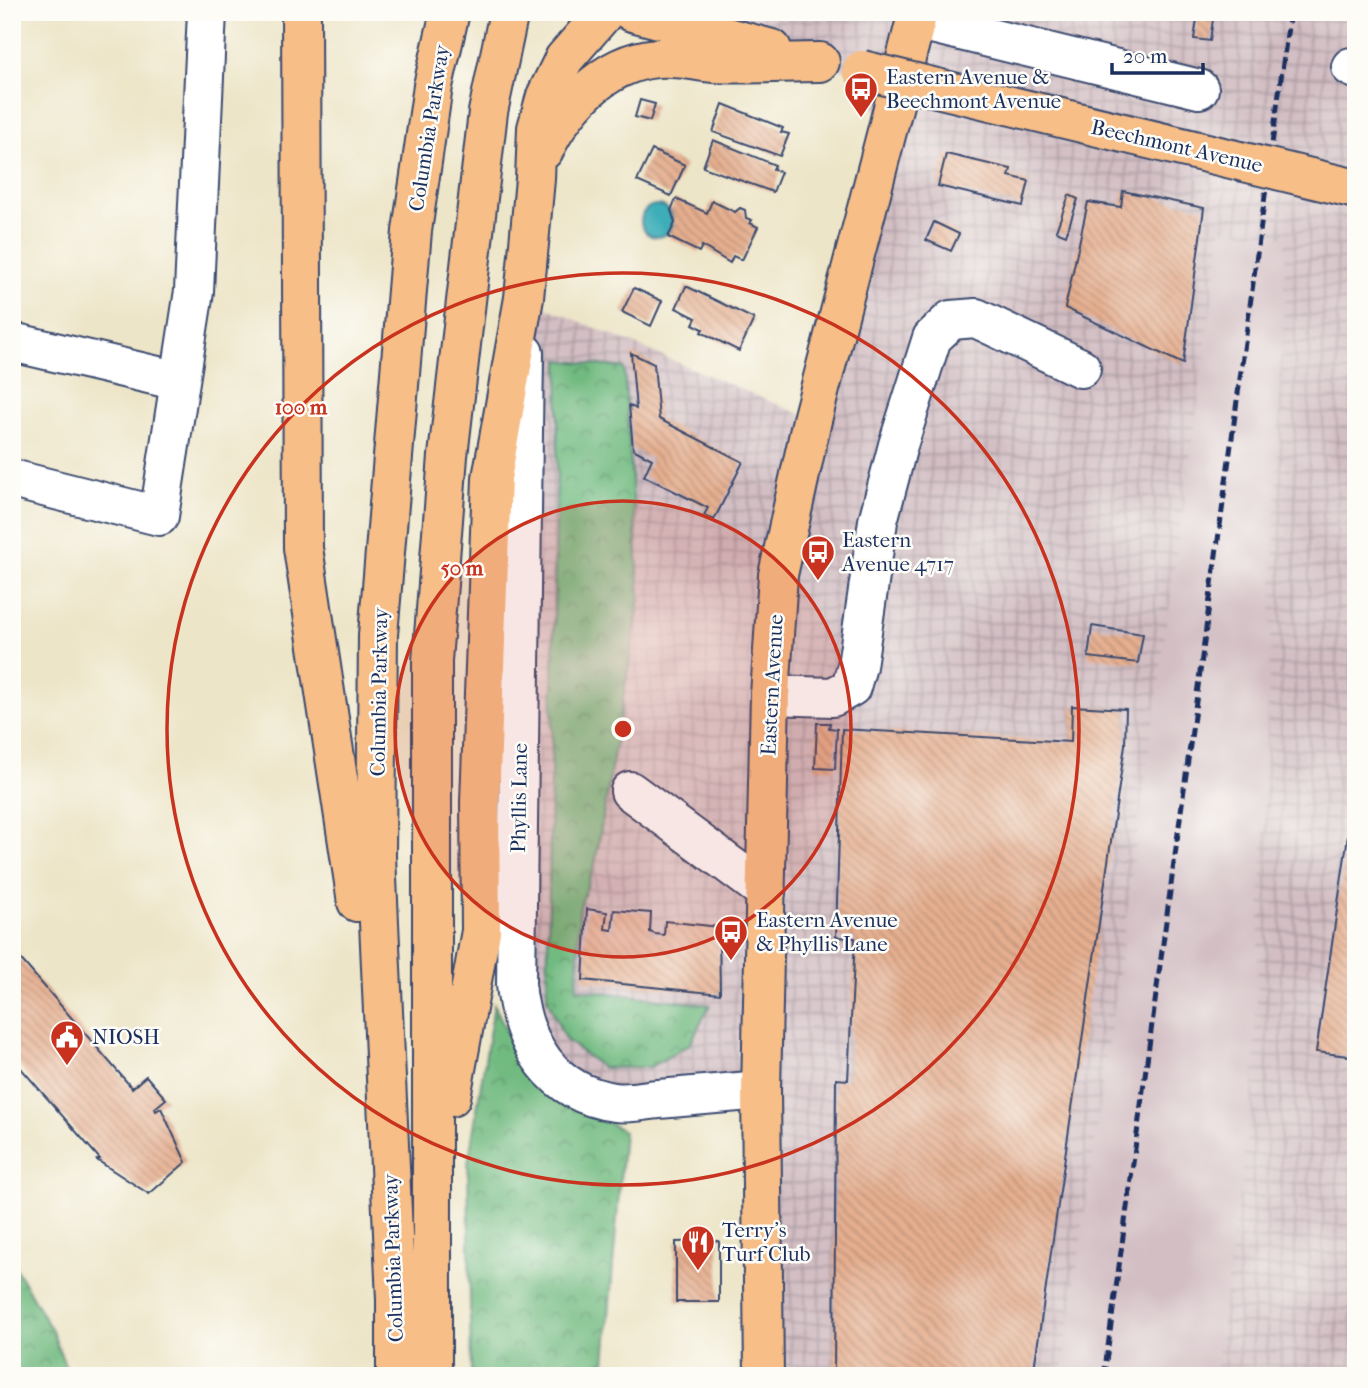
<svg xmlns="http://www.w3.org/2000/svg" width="1368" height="1388" font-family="'IM FELL French Canon',serif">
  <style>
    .industrial { fill: url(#industrial-grid) }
    .railway { fill: #d2bec3 }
    .forest { fill: url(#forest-crowns); stroke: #46746f; stroke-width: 2 }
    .water { fill: #3daeb8; stroke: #2c6e8b; stroke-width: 2 }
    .building { fill: url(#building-back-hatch) }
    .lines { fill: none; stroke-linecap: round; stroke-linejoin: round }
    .minor-casing { stroke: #3a4a6e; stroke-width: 42 }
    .major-casing { stroke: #3a4a6e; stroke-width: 42 }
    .highway-casing { stroke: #3a4a6e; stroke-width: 42 }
    .minor { stroke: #fff; stroke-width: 38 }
    .major { stroke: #f7be88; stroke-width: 38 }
    .highway { stroke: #f7be88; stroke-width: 38 }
    .rail { stroke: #1b2f5e; stroke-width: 5; stroke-dasharray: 10 5; stroke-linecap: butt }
    .highway-bridge-casing { stroke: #3a4a6e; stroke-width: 42; stroke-linecap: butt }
    .highway-bridge { stroke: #f7be88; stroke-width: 38 }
    .ring { fill: none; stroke: #c8321e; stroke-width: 3.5 }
    .labels { text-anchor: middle; stroke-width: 5; stroke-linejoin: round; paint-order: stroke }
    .poi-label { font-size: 21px; fill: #1b2f5e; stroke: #fdfcf7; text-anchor: start }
    .street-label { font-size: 21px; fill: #1b2f5e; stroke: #fdfcf7 }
    .centre { fill: #c8321e; stroke: #fdfcf7; stroke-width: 3.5 }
    .ring-label { font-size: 21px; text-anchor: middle; font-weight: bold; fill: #c8321e; stroke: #fdfcf7; stroke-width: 5; stroke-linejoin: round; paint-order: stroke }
  </style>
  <defs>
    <pattern id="industrial-grid" width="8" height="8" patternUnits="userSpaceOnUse" patternTransform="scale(1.75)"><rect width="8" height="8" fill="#d2bec3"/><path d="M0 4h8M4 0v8" fill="none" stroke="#aa9ba2"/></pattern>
    <pattern id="forest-crowns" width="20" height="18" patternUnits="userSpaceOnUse" patternTransform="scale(1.75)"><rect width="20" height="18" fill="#71ba80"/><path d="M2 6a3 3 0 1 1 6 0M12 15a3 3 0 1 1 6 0" fill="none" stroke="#5c986c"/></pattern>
    <pattern id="building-back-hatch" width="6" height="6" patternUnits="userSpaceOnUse" patternTransform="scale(1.75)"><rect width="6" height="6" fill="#e6af8f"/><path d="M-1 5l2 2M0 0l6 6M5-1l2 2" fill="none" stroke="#ba8f78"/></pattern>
  </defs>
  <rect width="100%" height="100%" fill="#fdfcf7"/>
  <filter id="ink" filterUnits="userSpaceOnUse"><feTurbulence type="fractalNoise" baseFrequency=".0143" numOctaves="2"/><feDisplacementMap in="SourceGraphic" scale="14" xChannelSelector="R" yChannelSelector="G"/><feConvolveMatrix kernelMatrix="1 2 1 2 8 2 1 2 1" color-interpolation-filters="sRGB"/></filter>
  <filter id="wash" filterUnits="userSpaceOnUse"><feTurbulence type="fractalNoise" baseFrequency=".00686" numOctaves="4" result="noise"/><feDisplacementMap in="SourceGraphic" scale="28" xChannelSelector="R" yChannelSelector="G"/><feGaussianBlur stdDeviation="1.57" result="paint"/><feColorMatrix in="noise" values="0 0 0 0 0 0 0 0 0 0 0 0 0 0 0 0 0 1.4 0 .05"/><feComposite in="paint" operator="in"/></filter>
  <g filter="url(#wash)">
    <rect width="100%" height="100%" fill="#ede5c8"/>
    <polygon class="industrial" points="632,12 1356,12 1356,1376 764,1376 761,1090 616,1102 528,1039 524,298 812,419 887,131 856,74 820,62"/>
    <polygon class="railway" points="1222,229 1286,237 1253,1089 1215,1376 1062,1376"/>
    <g class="forest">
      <polygon points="559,360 624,368 640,599 595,864 579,909 577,989 710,1005 690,1044 650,1067 603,1068 565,1039 547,998"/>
      <polygon points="494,1004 530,1081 624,1131 604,1376 471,1376 468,1164"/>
      <polygon points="12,1262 52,1331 69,1376 12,1376"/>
    </g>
    <circle class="water" cx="657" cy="221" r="16"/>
    <g id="blocks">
      <g class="building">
        <polygon points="1198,12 1214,12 1210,41 1194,39"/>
        <polygon points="640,100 655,104 650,121 635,117"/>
        <polygon points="723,104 783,128 781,132 789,134 780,156 713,132"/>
        <polygon points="713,140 775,165 773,169 781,172 773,192 703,167"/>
        <polygon points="652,150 685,165 671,196 637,181"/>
        <polygon points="946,154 1011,169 1009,176 1029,181 1023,206 938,186"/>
        <polygon points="1123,191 1204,208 1183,364 1065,308 1088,202 1121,207"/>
        <polygon points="1069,195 1078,199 1066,235 1056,231"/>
        <polygon points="676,199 707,213 712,201 735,212 740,208 745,210 746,218 752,220 750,223 758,227 742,260 733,256 730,263 702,246 699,252 668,237 675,223 671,210"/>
        <polygon points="934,222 959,234 951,251 926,240"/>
        <polygon points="686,286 754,319 739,351 701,332 703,329 693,324 696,318 676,308"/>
        <polygon points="634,288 662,301 651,326 622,312"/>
        <polygon points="631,353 654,364 659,419 743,462 714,520 704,515 708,508 644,476 652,459 633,449 629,405 636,409"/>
        <polygon points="1092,626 1143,634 1138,663 1088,657"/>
        <polygon points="1072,706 1126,709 1125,745 1033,1376 834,1376 836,1079 848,1080 855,938 836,937 842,729 1071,742"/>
        <polygon points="817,723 830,723 829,728 837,729 835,769 815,768"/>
        <polygon points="1354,795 1356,795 1356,1057 1316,1052"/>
        <polygon points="587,909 607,912 605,929 612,930 614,910 651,913 650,932 655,934 664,935 665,921 719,927 720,994 583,980"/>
        <polygon points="12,949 132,1088 146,1076 166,1099 155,1108 156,1111 161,1108 186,1162 149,1194 97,1160 100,1159 12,1058"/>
        <polygon points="719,1241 719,1302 676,1302 676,1242"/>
      </g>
    </g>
  </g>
  <g filter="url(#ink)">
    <use href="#blocks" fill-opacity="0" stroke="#3a4a6e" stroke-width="2"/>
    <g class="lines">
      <g class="minor-casing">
        <g id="minor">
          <polyline points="916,20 1199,89"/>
          <polyline points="1351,67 1356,69"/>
          <polyline points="12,342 179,381"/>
          <path d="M524,353L516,984C521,1042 552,1094 615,1102C629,1104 645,1100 659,1099C693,1096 727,1093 761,1090"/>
          <polyline points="12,479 159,516 194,291 207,12"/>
          <polyline points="770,695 833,697 851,687 857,666 878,521 898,445 932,338 951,320 976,318 1081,368"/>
          <polyline points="630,791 766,892"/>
        </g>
      </g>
      <g class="major-casing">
        <polyline id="major" points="764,1376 761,1090 770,695 778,575 812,420 918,12"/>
      </g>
      <g class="highway-casing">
        <g id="highway">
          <polyline points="301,12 303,548 357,902"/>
          <polyline points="632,12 772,49"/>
          <path d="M544,150C568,101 612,55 671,58C685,58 699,62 713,63C749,65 785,62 820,62"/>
          <polyline points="451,1097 481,931 480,802 492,478 524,298 535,179 537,128 546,96 564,59 605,12"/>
          <polyline points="396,1376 396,1300 376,856 378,635 412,231 433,86 450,12"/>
          <polyline points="432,1376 432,661 448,456 488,112 509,12"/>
        </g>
      </g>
      <use href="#minor" class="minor"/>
      <use href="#major" class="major"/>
      <use href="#highway" class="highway"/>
      <polyline class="rail" points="1104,1376 1290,12"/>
      <g class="highway-bridge-casing">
        <polyline id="highway-bridge" points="862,70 1356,189"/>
      </g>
      <use href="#highway-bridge" class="highway-bridge"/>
    </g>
  </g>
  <circle cx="623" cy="729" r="228" fill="#c8321e" fill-opacity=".12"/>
  <g class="ring">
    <circle cx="623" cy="729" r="228"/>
    <circle cx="623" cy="729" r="456"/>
  </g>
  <defs>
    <g id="bus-pin" transform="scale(1.75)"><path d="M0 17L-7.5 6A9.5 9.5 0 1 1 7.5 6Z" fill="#c8321e" stroke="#fdfcf7"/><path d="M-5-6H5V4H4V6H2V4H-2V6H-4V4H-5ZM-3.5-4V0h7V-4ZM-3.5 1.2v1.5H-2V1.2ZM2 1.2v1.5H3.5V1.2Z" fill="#fff"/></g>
    <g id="civic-pin" transform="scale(1.75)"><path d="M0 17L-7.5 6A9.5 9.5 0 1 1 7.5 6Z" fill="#c8321e" stroke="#fdfcf7"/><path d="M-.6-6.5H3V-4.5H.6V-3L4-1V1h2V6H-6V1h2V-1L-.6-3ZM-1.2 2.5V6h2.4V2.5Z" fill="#fff"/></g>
    <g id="restaurant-pin" transform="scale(1.75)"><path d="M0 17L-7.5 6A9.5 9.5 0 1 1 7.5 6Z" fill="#c8321e" stroke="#fdfcf7"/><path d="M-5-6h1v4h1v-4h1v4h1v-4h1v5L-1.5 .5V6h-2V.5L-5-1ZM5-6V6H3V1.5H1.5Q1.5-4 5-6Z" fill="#fff"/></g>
  </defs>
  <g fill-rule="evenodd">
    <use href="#bus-pin" x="861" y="89"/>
    <use href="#bus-pin" x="818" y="552"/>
    <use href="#bus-pin" x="731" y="932"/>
    <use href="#civic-pin" x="67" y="1037"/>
    <use href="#restaurant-pin" x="698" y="1242"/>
  </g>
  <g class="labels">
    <g class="poi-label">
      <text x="886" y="84">Eastern Avenue &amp;<tspan x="886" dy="24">Beechmont Avenue</tspan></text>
      <text x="842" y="547">Eastern<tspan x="842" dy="24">Avenue 4717</tspan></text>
      <text x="756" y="927">Eastern Avenue<tspan x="756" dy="24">&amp; Phyllis Lane</tspan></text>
      <text x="92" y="1044">NIOSH</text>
      <text x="722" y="1237">Terry's<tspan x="722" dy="24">Turf Club</tspan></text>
    </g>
    <g class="street-label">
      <text transform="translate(429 128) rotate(-81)" y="7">Columbia Parkway</text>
      <text transform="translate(1177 146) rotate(13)" y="7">Beechmont Avenue</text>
      <text transform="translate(772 685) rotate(-87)" y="7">Eastern Avenue</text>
      <text transform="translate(379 692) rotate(-89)" y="7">Columbia Parkway</text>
      <text transform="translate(519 798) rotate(-89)" y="7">Phyllis Lane</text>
      <text transform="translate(393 1258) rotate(-92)" y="7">Columbia Parkway</text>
    </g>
  </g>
  <circle cx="623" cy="729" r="10" class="centre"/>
  <g class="ring-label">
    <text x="301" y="414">100 m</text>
    <text x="462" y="575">50 m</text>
  </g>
  <rect width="1368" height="1388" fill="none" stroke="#fdfcf7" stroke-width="42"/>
  <path d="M1112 63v10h91v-10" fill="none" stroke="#1b2f5e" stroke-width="3.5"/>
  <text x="1123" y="63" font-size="21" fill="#1b2f5e" stroke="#fdfcf7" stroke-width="5" paint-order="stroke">20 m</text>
</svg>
